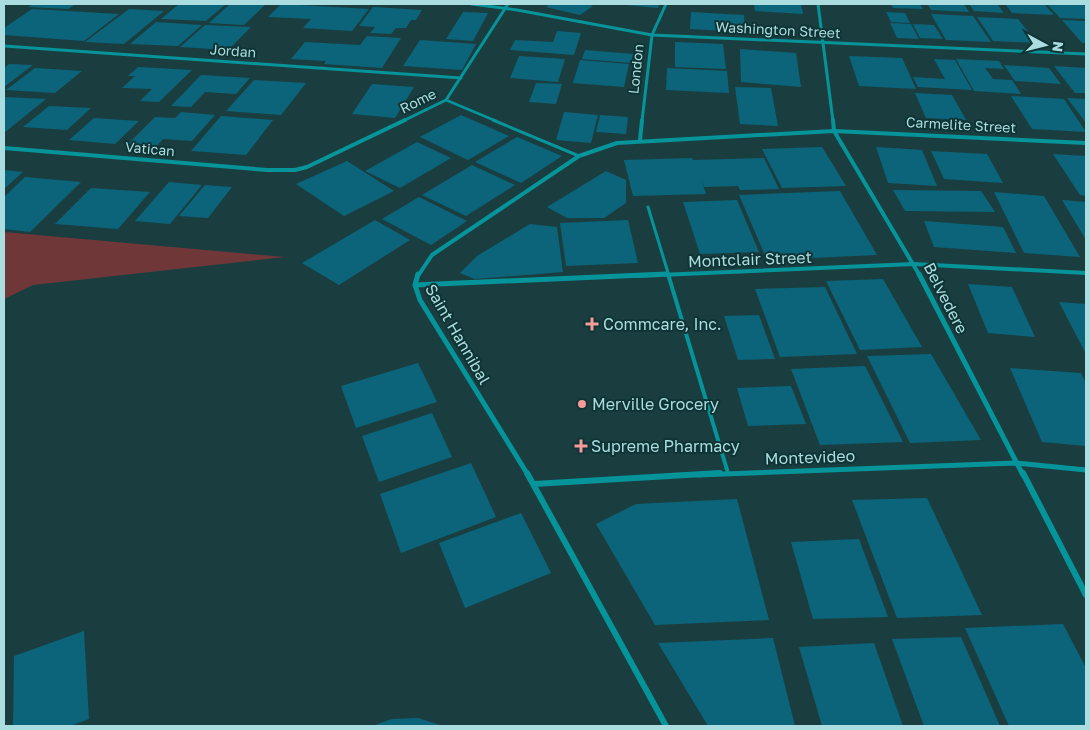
<svg xmlns="http://www.w3.org/2000/svg" width="1090" height="730" font-family="'Golos Text',sans-serif">
  <style>
    .green { fill: #703738 }
    .building { fill: #0b6479 }
    .lines { fill: none; stroke-linecap: round; stroke-linejoin: round }
    .lane-far2 { stroke: #06949b; stroke-width: 2.5 }
    .lane-far1 { stroke: #06949b; stroke-width: 3 }
    .lane { stroke: #06949b; stroke-width: 4 }
    .street-far3 { stroke: #06949b; stroke-width: 3 }
    .street-far2 { stroke: #06949b; stroke-width: 4 }
    .street-far1 { stroke: #06949b; stroke-width: 5 }
    .street { stroke: #06949b; stroke-width: 6 }
    .poi-dot { fill: #f59b9a; stroke: #0f3435; stroke-width: 2 }
    .labels { text-anchor: middle; stroke-width: 4; stroke-linejoin: round; paint-order: stroke }
    .far-street-label { font-size: 14px; fill: #abdcdf; stroke: #0f3435 }
    .street-label { font-size: 16px; fill: #abdcdf; stroke: #0f3435 }
    .poi-label { font-size: 16px; fill: #abdcdf; stroke: #0f3435; text-anchor: start }
  </style>
  <rect width="100%" height="100%" fill="#1a3e40"/>
  <polygon class="green" points="4,232 285,257 33,285 4,299"/>
  <g class="building">
    <polygon points="33,4 76,4 68,9 28,7"/>
    <polygon points="179,4 226,4 206,21 161,19"/>
    <polygon points="230,4 266,4 244,25 209,23"/>
    <polygon points="281,4 369,9 352,31 303,28 311,19 268,17"/>
    <polygon points="550,4 585,4 593,6 580,15 546,7"/>
    <polygon points="615,4 659,4 658,8"/>
    <polygon points="754,4 801,4 803,14 755,11"/>
    <polygon points="891,4 920,4 923,9 893,8"/>
    <polygon points="927,4 964,4 969,12 931,10"/>
    <polygon points="969,4 997,4 1004,13 974,11"/>
    <polygon points="1005,4 1044,4 1054,15 1012,13"/>
    <polygon points="1052,4 1078,4 1086,6 1086,19 1060,18 1048,5"/>
    <polygon points="373,7 422,10 416,20 411,20 406,28 396,28 391,34 370,33 375,27 359,26"/>
    <polygon points="32,9 119,14 84,41 4,35 4,28"/>
    <polygon points="129,9 164,11 124,44 85,42"/>
    <polygon points="463,12 488,13 473,41 446,39"/>
    <polygon points="691,12 744,15 745,32 690,29"/>
    <polygon points="886,12 905,13 910,23 891,22"/>
    <polygon points="931,14 973,16 991,42 946,40"/>
    <polygon points="977,17 1018,19 1037,43 993,41"/>
    <polygon points="1062,20 1086,21 1086,43 1082,43"/>
    <polygon points="156,22 202,25 178,46 130,44"/>
    <polygon points="890,23 911,24 919,39 897,38"/>
    <polygon points="913,24 934,25 943,39 920,38"/>
    <polygon points="205,25 251,27 228,50 180,47"/>
    <polygon points="557,31 581,33 574,55 510,50 515,40 553,42"/>
    <polygon points="367,36 401,38 382,68 324,64 326,61 291,59 305,42 360,45"/>
    <polygon points="420,40 476,44 462,70 403,66"/>
    <polygon points="675,42 723,44 726,69 675,67"/>
    <polygon points="740,49 796,53 801,87 741,82"/>
    <polygon points="585,50 633,54 631,63 582,59"/>
    <polygon points="519,56 565,59 558,82 510,78"/>
    <polygon points="849,56 902,58 916,89 859,86"/>
    <polygon points="934,59 955,60 972,90 918,87 913,77 945,79"/>
    <polygon points="956,59 999,61 1004,69 985,68 993,79 1012,80 1021,94 974,91"/>
    <polygon points="580,60 629,64 624,87 573,83"/>
    <polygon points="9,64 33,65 4,87 4,68"/>
    <polygon points="1004,65 1049,68 1061,84 1015,81"/>
    <polygon points="1054,66 1086,68 1086,93 1075,93"/>
    <polygon points="138,67 192,70 159,102 140,101 152,89 122,88 135,76 128,76"/>
    <polygon points="35,68 82,71 55,93 6,90"/>
    <polygon points="667,68 727,71 729,93 666,90"/>
    <polygon points="201,75 250,78 236,94 205,92 191,107 171,106"/>
    <polygon points="254,80 306,83 281,115 226,111"/>
    <polygon points="536,83 562,84 556,104 529,102"/>
    <polygon points="372,84 414,87 395,118 352,114"/>
    <polygon points="735,87 771,88 778,126 740,124"/>
    <polygon points="915,93 952,95 966,120 926,118"/>
    <polygon points="1011,96 1064,99 1086,132 1032,129"/>
    <polygon points="4,97 46,99 4,133"/>
    <polygon points="1067,98 1086,99 1086,123"/>
    <polygon points="49,106 91,108 67,130 23,127"/>
    <polygon points="181,112 215,115 192,141 163,139 154,149 125,147 155,117 175,118"/>
    <polygon points="564,112 598,115 591,143 556,140"/>
    <polygon points="461,115 509,136 468,160 420,137"/>
    <polygon points="600,115 628,117 626,134 596,132"/>
    <polygon points="221,116 273,120 246,155 191,151"/>
    <polygon points="94,118 139,121 115,144 69,140"/>
    <polygon points="517,137 562,156 521,183 475,162"/>
    <polygon points="417,142 451,158 400,188 365,171"/>
    <polygon points="822,147 846,186 782,188 762,149"/>
    <polygon points="876,147 922,150 937,186 888,183"/>
    <polygon points="931,151 987,154 1003,183 944,179"/>
    <polygon points="1053,154 1086,156 1086,196 1080,195"/>
    <polygon points="692,158 693,160 764,158 779,189 740,190 738,186 704,187 701,179 706,194 633,196 624,160"/>
    <polygon points="347,161 394,191 344,216 296,184"/>
    <polygon points="472,165 515,185 466,216 422,195"/>
    <polygon points="4,170 23,172 4,189"/>
    <polygon points="606,171 626,180 626,203 604,218 567,218 547,207"/>
    <polygon points="25,177 81,182 30,232 4,229 4,197"/>
    <polygon points="169,182 202,185 170,224 135,221"/>
    <polygon points="205,185 232,187 208,218 179,216"/>
    <polygon points="91,188 150,192 118,229 55,224"/>
    <polygon points="893,190 981,191 995,212 905,211"/>
    <polygon points="840,191 877,255 767,260 739,195"/>
    <polygon points="994,192 1044,196 1080,257 1024,253"/>
    <polygon points="419,197 467,221 431,245 382,219"/>
    <polygon points="737,200 759,252 700,254 683,202"/>
    <polygon points="1062,200 1086,202 1086,240"/>
    <polygon points="375,220 410,240 339,285 302,263"/>
    <polygon points="628,220 638,263 566,266 560,223"/>
    <polygon points="924,221 1003,227 1016,253 934,247"/>
    <polygon points="530,224 557,227 563,272 475,279 460,273 477,256"/>
    <polygon points="883,279 922,347 860,350 826,281"/>
    <polygon points="968,284 1012,287 1035,337 988,333"/>
    <polygon points="825,287 857,354 780,357 755,289"/>
    <polygon points="1059,302 1086,304 1086,354"/>
    <polygon points="759,315 775,359 738,360 724,316"/>
    <polygon points="931,354 981,440 910,443 867,356"/>
    <polygon points="418,363 437,402 356,428 341,386"/>
    <polygon points="865,366 903,442 820,445 791,369"/>
    <polygon points="1010,368 1081,373 1086,383 1086,446 1042,442"/>
    <polygon points="791,386 806,424 748,426 737,388"/>
    <polygon points="432,413 452,457 379,482 362,436"/>
    <polygon points="471,463 496,517 401,553 380,494"/>
    <polygon points="927,498 982,615 897,618 852,500"/>
    <polygon points="737,499 769,620 655,625 596,524 636,504"/>
    <polygon points="521,513 551,573 465,608 439,543"/>
    <polygon points="859,539 888,617 813,619 791,542"/>
    <polygon points="1063,624 1086,668 1086,726 1009,726 965,628"/>
    <polygon points="84,631 89,719 70,726 13,726 14,656"/>
    <polygon points="961,637 1000,726 924,726 892,639"/>
    <polygon points="773,638 795,726 708,726 658,643"/>
    <polygon points="874,643 903,726 822,726 799,647"/>
    <polygon points="418,718 443,726 372,726 392,719"/>
  </g>
  <g class="lines">
    <polyline class="lane-far2" points="446,100 496,121"/>
    <g class="lane-far1">
      <polyline points="493,120 579,156"/>
      <polyline points="648,207 669,276"/>
    </g>
    <polyline class="lane" points="668,274 728,473"/>
    <g class="street-far3">
      <polyline points="472,4 517,10 652,35 1086,54"/>
      <polyline points="818,4 833,121"/>
      <polyline points="4,46 461,78"/>
      <polyline points="403,121 446,100 508,4"/>
      <polyline points="642,121 652,35 666,4"/>
    </g>
    <g class="street-far2">
      <polyline points="833,120 834,131 920,276"/>
      <polyline points="640,140 642,120"/>
      <polyline points="4,148 267,170 295,170 307,167 405,120"/>
      <polyline points="418,276 432,255 579,156 617,143 834,131 1086,143"/>
      <polyline points="637,276 914,264 1086,273"/>
    </g>
    <g class="street-far1">
      <polyline points="418,274 415,285 420,300 528,475"/>
      <polyline points="919,274 1023,475"/>
      <polyline points="415,285 666,274"/>
      <polyline points="698,475 1016,463 1086,470"/>
    </g>
    <g class="street">
      <polyline points="527,473 666,726"/>
      <polyline points="1023,473 1086,595"/>
      <polyline points="534,484 720,473"/>
    </g>
  </g>
  <g class="poi-dot">
    <path d="M589.5 316.5h5v5h5v5h-5v5h-5v-5h-5v-5h5z"/>
    <circle cx="582" cy="404" r="5"/>
    <path d="M578.5 438.5h5v5h5v5h-5v5h-5v-5h-5v-5h5z"/>
  </g>
  <g class="labels">
    <g class="far-street-label">
      <text transform="translate(778 30) rotate(3)" y="5">Washington Street</text>
      <text transform="translate(233 51) rotate(4)" y="5">Jordan</text>
      <text transform="translate(636 69) rotate(-84)" y="5">London</text>
      <text transform="translate(418 101) rotate(-26)" y="5">Rome</text>
      <text transform="translate(961 125) rotate(3)" y="5">Carmelite Street</text>
      <text transform="translate(150 149) rotate(5)" y="5">Vatican</text>
    </g>
    <g class="street-label">
      <text transform="translate(750 259) rotate(-2)" y="6">Montclair Street</text>
      <text transform="translate(946 298) rotate(63)" y="6">Belvedere</text>
      <text transform="translate(458 334) rotate(60)" y="6">Saint Hannibal</text>
      <text transform="translate(810 457) rotate(-2)" y="6">Montevideo</text>
    </g>
    <g class="poi-label">
      <text x="603" y="330">Commcare, Inc.</text>
      <text x="592" y="410">Merville Grocery</text>
      <text x="591" y="452">Supreme Pharmacy</text>
    </g>
  </g>
  <rect width="1090" height="730" fill="none" stroke="#abdcdf" stroke-width="10"/>
  <g transform="translate(1045 45) rotate(97)" stroke="#0f3435" stroke-width="4" paint-order="stroke">
  <path d="M0-4L9 19L0 12L-9 19Z" fill="#abdcdf"/>
  <text y="-8" font-size="14" font-weight="bold" text-anchor="middle" fill="#abdcdf">N</text>
  </g>
</svg>
